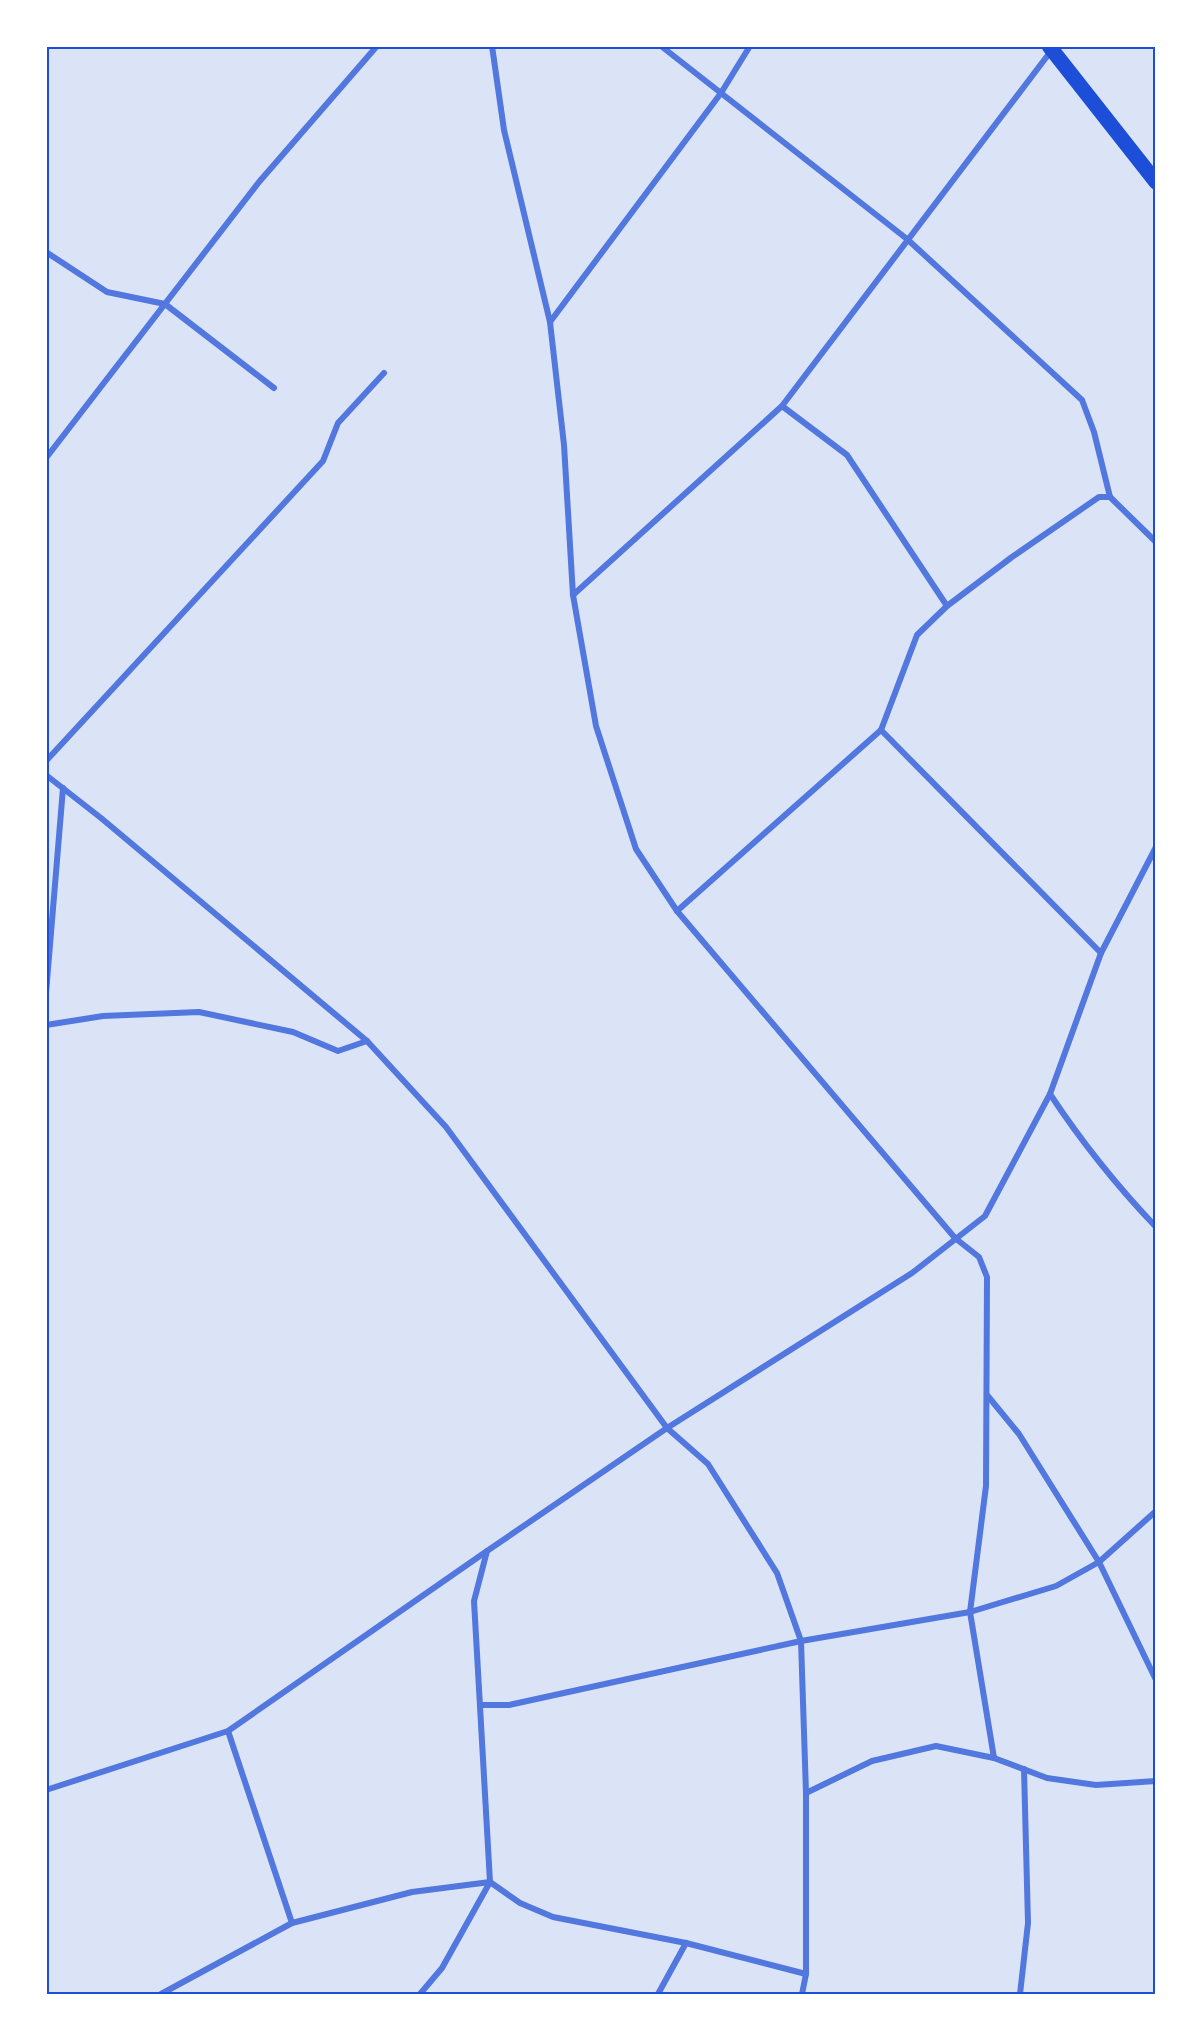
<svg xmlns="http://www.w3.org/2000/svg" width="1202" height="2041" font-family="'PT Serif',serif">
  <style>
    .green { fill: #dbe4f7 }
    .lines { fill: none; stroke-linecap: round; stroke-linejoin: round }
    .minor { stroke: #5277de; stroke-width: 6 }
    .primary { stroke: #1d4ed8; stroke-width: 15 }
    .neatline { fill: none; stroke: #1d4ed8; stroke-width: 2 }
  </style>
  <rect width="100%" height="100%" fill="#f2f2f2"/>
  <rect class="green" x="47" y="47" width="1108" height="1947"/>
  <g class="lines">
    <g class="minor">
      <polyline points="492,46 504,130 550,322 564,445 573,595 596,726 636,849 677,911 955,1238 979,1257 987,1277 986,1486 970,1612 994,1758"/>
      <polyline points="661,46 907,239 1082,400 1094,432 1110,497"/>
      <polyline points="46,252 107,292 165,304 274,388"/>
      <polyline points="550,322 721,93 750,46"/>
      <polyline points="782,406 847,455 947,606"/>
      <polyline points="46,458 259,182 377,46"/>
      <polyline points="573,595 782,406 1051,51"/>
      <polyline points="881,730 1101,953"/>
      <polyline points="46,761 323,461 338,423 384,373"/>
      <polyline points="46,775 101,818 367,1041 446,1127 667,1428 708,1464 777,1573 801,1641 806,1793 806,1974 802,1994"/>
      <polyline points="677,911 881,730 917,635 947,606 1012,557 1099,497 1110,497 1156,542"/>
      <polyline points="46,993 63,788"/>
      <polyline points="46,1025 103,1016 199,1012 293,1032 338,1051 367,1041"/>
      <path d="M1050,1094C1081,1141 1117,1186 1156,1227"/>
      <polyline points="987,1395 1019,1434 1099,1562 1156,1680"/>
      <polyline points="480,1705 509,1705 801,1641 970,1612 1056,1586 1099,1562 1156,1511"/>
      <polyline points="228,1731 292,1923"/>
      <polyline points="46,1790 228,1731 487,1551"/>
      <polyline points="806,1793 872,1761 936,1746 994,1758 1047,1778 1096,1785 1156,1781"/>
      <polyline points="161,1994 292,1923 412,1892 490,1882 520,1903 553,1917 686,1943 806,1974"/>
      <polyline points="420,1994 442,1968 490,1882 474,1601 487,1551 667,1428 912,1273 985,1216 1050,1094 1101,953 1156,847"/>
      <polyline points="658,1994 686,1943"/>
      <polyline points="1020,1994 1028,1923 1024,1769"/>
    </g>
    <polyline class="primary" points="1049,46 1156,182"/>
  </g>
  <rect width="1202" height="2041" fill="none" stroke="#ffffff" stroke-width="96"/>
  <rect x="48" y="48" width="1106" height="1945" class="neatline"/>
</svg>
